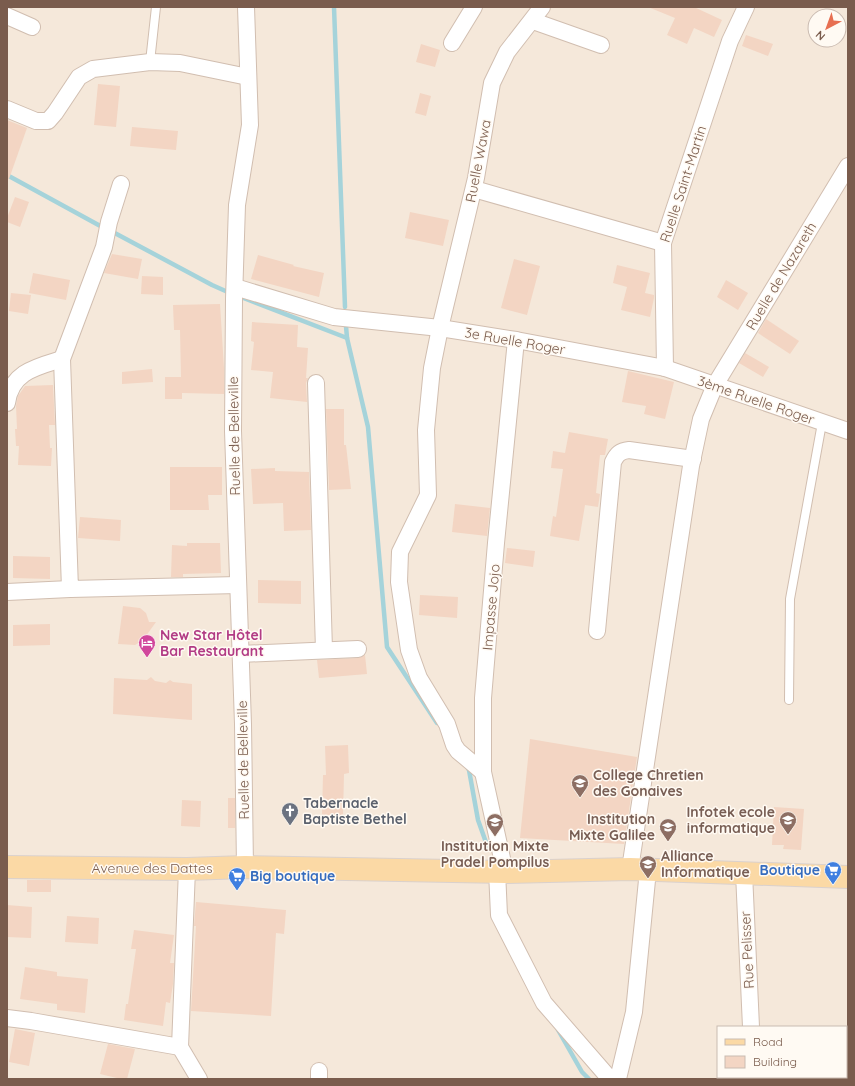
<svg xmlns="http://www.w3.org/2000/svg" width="855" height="1086" font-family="Quicksand,sans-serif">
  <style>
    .residential { fill: #f5e8da; fill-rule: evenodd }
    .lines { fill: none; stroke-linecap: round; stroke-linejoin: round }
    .stream { stroke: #a5d3da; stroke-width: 4.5 }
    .building { fill: #f3d5c3 }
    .lane-casing { stroke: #d1beb0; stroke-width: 10 }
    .street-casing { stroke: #d1beb0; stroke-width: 18 }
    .primary-casing { stroke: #dad1cd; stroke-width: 24 }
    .lane { stroke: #fff; stroke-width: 8 }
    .street { stroke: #fff; stroke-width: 16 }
    .primary { stroke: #fbd9a5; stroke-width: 22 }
    .labels { text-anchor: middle; stroke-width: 3; stroke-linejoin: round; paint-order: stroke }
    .street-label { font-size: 14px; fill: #7a5c4d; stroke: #fffaf3 }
    .hotel-label { font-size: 14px; font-weight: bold; fill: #b23c85; stroke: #fffaf3; text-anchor: start }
    .education-label { font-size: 14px; font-weight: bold; fill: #785e54; stroke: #fffaf3; text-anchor: start }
    .worship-label { font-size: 14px; font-weight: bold; fill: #5b616d; stroke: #fffaf3; text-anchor: start }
    .shop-label { font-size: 14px; font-weight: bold; fill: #366cbe; stroke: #fffaf3; text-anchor: end }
  </style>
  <rect width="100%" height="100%" fill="#fdf6ec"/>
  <path class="residential" d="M7,7H848V1079H7ZM815,16H839V40H815ZM718,1027H846V1077H718Z"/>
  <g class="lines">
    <g class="stream">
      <polyline points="334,7 345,307"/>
      <polyline points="7,175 104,228"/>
      <polyline points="111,231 212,285 230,293"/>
      <polyline points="241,297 347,338"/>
      <polyline points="346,326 347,338 368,427 387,647 437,723"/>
      <polyline points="466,765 469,770 478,820 488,848"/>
      <polyline points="557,1028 582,1072 589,1079"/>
    </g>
  </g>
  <g class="building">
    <polygon points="648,7 694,7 722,20 714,37 694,28 687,44 667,35 675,18"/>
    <polygon points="746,35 773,44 768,56 742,46"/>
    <polygon points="421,44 440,50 435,67 416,62"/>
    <polygon points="98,84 120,86 116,127 94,125"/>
    <polygon points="420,93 431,96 426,116 415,113"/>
    <polygon points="7,120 27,128 9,179 7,179"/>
    <polygon points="132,127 178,131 176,150 130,146"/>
    <polygon points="15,197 29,202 20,227 7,222 7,218"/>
    <polygon points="410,212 449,220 443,246 405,238"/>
    <polygon points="112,254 142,259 138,279 104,273"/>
    <polygon points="258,255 294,265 293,266 324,273 319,297 251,279"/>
    <polygon points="514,259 540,266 527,315 501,308"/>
    <polygon points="617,265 650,273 645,293 654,295 654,298 650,317 621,310 627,287 613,283"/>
    <polygon points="33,273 70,280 66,300 29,293"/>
    <polygon points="142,276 163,277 163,295 141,294"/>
    <polygon points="726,280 748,293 738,310 717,297"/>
    <polygon points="11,293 31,295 28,314 9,311"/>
    <polygon points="220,304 224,368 224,394 182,393 182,399 165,399 165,377 181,377 180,330 174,330 173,305"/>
    <polygon points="766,319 799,341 790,354 758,333"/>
    <polygon points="252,322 298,325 297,347 308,348 306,378 308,378 306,383 307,402 270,398 273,372 251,370 254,342 251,341"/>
    <polygon points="745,353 769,367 763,377 739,363"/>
    <polygon points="152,369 153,382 122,384 122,372"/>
    <polygon points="628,371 674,382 665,419 644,414 646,406 622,402"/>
    <polygon points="53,385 55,425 49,425 50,448 52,448 51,466 18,465 19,446 16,446 15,429 17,429 16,406 18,396 25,386"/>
    <polygon points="326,409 344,409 344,445 346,445 351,489 329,490"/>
    <polygon points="569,432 608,439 605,455 600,455 596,493 600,494 598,507 585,505 579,541 550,536 553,516 556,517 563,469 551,468 553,451 565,453"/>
    <polygon points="170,467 222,467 222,495 208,495 209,510 170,510"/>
    <polygon points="275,468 275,471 309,472 311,530 284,531 283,503 253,504 251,469"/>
    <polygon points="455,504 490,508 487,536 452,532"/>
    <polygon points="80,517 121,520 120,541 78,538"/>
    <polygon points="187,543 220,543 221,573 183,574 183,577 171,577 172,545 187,546"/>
    <polygon points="507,548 535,551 533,567 505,563"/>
    <polygon points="13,556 50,557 50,579 13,578"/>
    <polygon points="258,580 301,581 301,604 258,603"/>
    <polygon points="420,595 458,597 457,618 419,615"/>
    <polygon points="123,606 140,608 146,613 149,622 156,622 143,640 135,645 118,644"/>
    <polygon points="50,624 50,645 13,646 13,625"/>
    <polygon points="365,655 367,674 319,678 317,660 358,658"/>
    <polygon points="151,677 155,681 166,683 170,680 173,682 192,684 192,720 113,714 114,678 147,680"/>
    <polygon points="530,739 637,757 624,844 520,838"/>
    <polygon points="348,745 349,773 344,774 343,816 322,815 323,775 326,775 325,746"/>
    <rect x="228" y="798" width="7" height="30"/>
    <polygon points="182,800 201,801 200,827 181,826"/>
    <polygon points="774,807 804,809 801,850 783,849 784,845 772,845"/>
    <rect x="27" y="880" width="24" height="12"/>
    <polygon points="196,902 286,910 284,934 276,933 271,1016 191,1011 196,926 194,926"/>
    <polygon points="7,905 32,907 31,938 7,937"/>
    <polygon points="67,916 99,918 98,944 65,942"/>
    <polygon points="134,930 174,935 170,963 174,963 173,984 170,1003 166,1002 163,1026 124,1020 126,1004 128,1004 136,949 131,949"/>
    <polygon points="25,967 57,972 57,976 88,979 85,1013 57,1010 57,1004 20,999"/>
    <polygon points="15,1029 35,1033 29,1066 9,1062"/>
    <polygon points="108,1044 135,1049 127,1079 121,1079 100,1074"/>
  </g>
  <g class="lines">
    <g class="lane-casing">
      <g id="lane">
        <polyline points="150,62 156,7"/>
        <polyline points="789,700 790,599 822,423"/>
      </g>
    </g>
    <g class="street-casing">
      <g id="street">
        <polyline points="7,16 32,27"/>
        <polyline points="533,21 601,45"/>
        <polyline points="452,43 474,7"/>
        <polyline points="7,109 36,121 48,121 55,113 79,77 93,69 150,62 180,63 248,77"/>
        <polyline points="121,184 109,222 104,247 62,359 70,589 238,585"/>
        <polyline points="474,189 663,243"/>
        <polyline points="235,287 334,317 440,328 516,340 665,368 848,431"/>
        <polyline points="665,368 663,243 730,41 746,7"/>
        <polyline points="316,383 324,650"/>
        <path d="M7,403C11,372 36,367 62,359"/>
        <polyline points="7,592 70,589"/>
        <path d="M597,631L613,462C617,454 620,451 629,450L693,459"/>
        <polyline points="240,654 358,649"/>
        <polyline points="483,772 458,751 454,745 447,724 419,678 409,650 399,582 400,552 428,495 426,430 432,368 440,328 476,178 492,83 507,52 542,7"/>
        <polyline points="245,867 243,724 233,431 234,299 237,205 250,125 246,7"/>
        <polyline points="187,869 180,1047 199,1079"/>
        <polyline points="630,869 691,466 701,419 715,385 848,166"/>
        <polyline points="497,871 499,915 544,1003 610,1079"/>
        <polyline points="505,872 483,772 483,698 496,543 516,340"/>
        <polyline points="744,873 751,1027"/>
        <polyline points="7,1018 31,1021 180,1047"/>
        <polyline points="753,1077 753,1079"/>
        <polyline points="319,1079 319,1071"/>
        <polyline points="618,1079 634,1012 648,870"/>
      </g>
    </g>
    <g class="primary-casing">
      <polyline id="primary" points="7,867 187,869 245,867 505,872 630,869 848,877"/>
    </g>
    <use href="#lane" class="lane"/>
    <use href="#street" class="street"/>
    <use href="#primary" class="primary"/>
  </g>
  <defs>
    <g id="hotel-pin" transform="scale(0.9)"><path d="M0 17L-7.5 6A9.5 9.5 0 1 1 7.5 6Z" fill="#d1479c" stroke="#fffaf3"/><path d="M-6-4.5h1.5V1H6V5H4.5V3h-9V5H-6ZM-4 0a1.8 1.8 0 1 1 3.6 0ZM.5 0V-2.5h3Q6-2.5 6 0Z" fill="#fff"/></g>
    <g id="school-pin" transform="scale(0.9)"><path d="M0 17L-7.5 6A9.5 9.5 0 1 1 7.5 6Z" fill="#8d6e63" stroke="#fffaf3"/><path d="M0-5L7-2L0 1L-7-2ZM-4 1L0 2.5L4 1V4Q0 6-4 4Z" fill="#fff"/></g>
    <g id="church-pin" transform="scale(0.9)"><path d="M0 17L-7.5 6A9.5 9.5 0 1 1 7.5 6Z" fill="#6b7280" stroke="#fffaf3"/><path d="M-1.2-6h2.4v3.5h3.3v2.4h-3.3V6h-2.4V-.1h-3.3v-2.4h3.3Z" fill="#fff"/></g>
    <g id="university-pin" transform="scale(0.9)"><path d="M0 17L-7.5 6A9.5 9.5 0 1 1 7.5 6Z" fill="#8d6e63" stroke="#fffaf3"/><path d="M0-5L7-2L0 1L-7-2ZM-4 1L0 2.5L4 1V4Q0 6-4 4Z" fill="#fff"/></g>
    <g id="supermarket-pin" transform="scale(0.9)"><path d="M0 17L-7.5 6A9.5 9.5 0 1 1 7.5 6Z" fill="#3f7fe0" stroke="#fffaf3"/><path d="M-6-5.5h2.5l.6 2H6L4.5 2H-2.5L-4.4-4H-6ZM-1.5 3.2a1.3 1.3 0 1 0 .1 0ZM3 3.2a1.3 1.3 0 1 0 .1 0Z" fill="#fff"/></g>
  </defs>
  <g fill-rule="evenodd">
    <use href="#hotel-pin" x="147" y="643"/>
    <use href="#school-pin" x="580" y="783"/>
    <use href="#church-pin" x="290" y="811"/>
    <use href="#university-pin" x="788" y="820"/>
    <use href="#school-pin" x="495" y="822"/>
    <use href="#school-pin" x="668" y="827"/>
    <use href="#school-pin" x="648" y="864"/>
    <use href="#supermarket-pin" x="833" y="870"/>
    <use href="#supermarket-pin" x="237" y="876"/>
  </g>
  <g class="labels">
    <g class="street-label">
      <text transform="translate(478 161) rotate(-79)" y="5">Ruelle Wawa</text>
      <text transform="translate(683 184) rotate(-72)" y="5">Ruelle Saint-Martin</text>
      <text transform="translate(781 276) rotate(-59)" y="5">Ruelle de Nazareth</text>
      <text transform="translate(515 341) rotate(10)" y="5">3e Ruelle Roger</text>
      <text transform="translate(756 400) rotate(19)" y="5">3ème Ruelle Roger</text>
      <text transform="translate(234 436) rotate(-91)" y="5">Ruelle de Belleville</text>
      <text transform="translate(491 607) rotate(-85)" y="5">Impasse Jojo</text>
      <text transform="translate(243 760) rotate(-91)" y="5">Ruelle de Belleville</text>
      <text x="152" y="873">Avenue des Dattes</text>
      <text transform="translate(747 950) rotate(-93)" y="5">Rue Pelisser</text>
    </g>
    <g class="hotel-label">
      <text x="160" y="640">New Star Hôtel<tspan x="160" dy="16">Bar Restaurant</tspan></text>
    </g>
    <g class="education-label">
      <text x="593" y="780">College Chretien<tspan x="593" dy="16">des Gonaives</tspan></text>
      <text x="775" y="817" text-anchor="end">Infotek ecole<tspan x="775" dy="16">informatique</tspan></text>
      <text x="655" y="824" text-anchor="end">Institution<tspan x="655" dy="16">Mixte Galilee</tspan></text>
      <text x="495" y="851" text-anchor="middle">Institution Mixte<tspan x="495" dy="16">Pradel Pompilus</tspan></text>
      <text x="661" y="861">Alliance<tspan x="661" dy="16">Informatique</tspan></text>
    </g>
    <g class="worship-label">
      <text x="303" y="808">Tabernacle<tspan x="303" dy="16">Baptiste Bethel</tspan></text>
    </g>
    <g class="shop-label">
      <text x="820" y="875">Boutique</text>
      <text x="250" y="881" text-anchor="start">Big boutique</text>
    </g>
  </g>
  <rect width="855" height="1086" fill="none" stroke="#7a5c4d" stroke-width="16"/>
  <rect x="717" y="1026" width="130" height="52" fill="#fffaf3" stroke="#cabbb1"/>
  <rect x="725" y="1039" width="20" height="6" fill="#fbd9a5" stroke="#cabbb1"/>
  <text x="753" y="1046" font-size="12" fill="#7a5c4d">Road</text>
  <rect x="725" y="1056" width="20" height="12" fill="#f3d5c3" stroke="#cabbb1"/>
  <text x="753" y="1066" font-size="12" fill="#7a5c4d">Building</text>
  <g transform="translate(827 28) rotate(221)"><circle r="19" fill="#fffaf3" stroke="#cabbb1"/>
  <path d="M0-3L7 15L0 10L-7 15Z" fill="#e76f51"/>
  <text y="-6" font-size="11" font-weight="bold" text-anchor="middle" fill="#7a5c4d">N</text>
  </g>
</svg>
